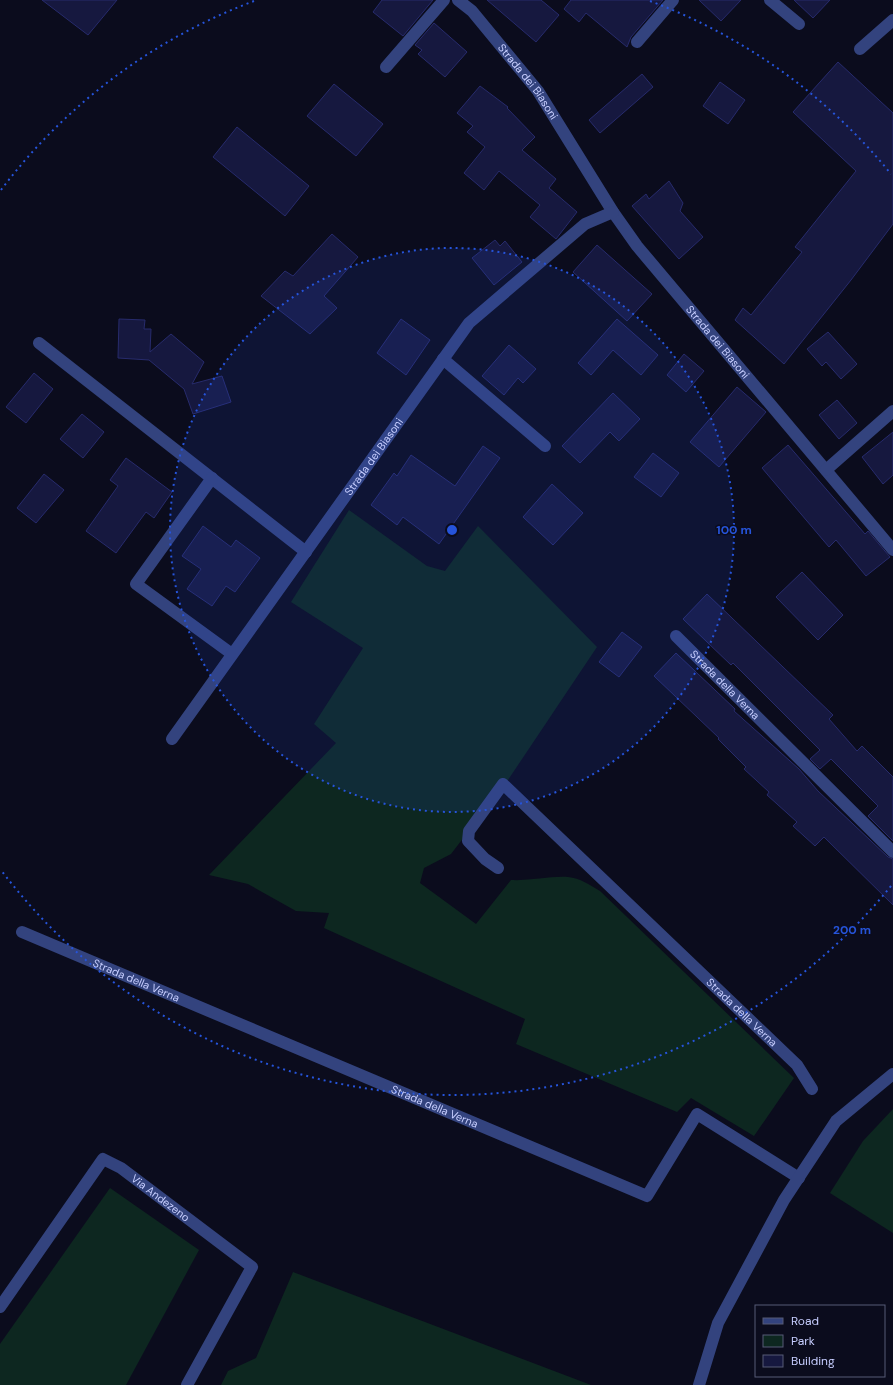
<svg xmlns="http://www.w3.org/2000/svg" width="893" height="1385" font-family="'DM Sans',sans-serif">
  <style>
    .green { fill: #0d2720 }
    .building { fill: #16183f; stroke: #272b6c }
    .lines { fill: none; stroke-linecap: round; stroke-linejoin: round }
    .minor { stroke: #33437e; stroke-width: 12 }
    .ring { fill: none; stroke: #2654da; stroke-width: 2; stroke-dasharray: 2 4 }
    .labels { text-anchor: middle; stroke-width: 3; stroke-linejoin: round; paint-order: stroke }
    .street-label { font-size: 11px; fill: #c7ceff; stroke: #0b0c1d }
    .centre { fill: #2654da; stroke: #0b0c1d; stroke-width: 2 }
    .ring-label { font-size: 12px; text-anchor: middle; font-weight: bold; fill: #2654da; stroke: #0b0c1d; stroke-width: 3; stroke-linejoin: round; paint-order: stroke }
  </style>
  <rect width="100%" height="100%" fill="#0b0c1d"/>
  <g class="green">
    <path d="M349,510L427,566L445,571L478,526L597,647L508,780L451,854L424,868L420,883L476,924L511,880C530,881 549,876 568,877C580,878 590,885 600,891L794,1078L754,1136L691,1098L677,1112L516,1044L525,1019L324,928L329,913L296,911L248,884L209,875L336,743L314,724L363,648L291,602Z"/>
    <polygon points="893,1109 893,1233 830,1193 863,1141"/>
    <polygon points="110,1188 199,1250 126,1385 0,1385 0,1344"/>
    <polygon points="293,1272 591,1385 221,1385 228,1371 256,1358"/>
  </g>
  <g class="building">
    <polygon points="42,0 117,0 88,35"/>
    <polygon points="382,0 433,0 403,36 373,12"/>
    <polygon points="487,0 541,0 559,15 536,42"/>
    <polygon points="571,0 663,0 631,37 627,47 586,13 579,22 564,9"/>
    <polygon points="699,0 741,0 721,21"/>
    <polygon points="794,0 830,0 813,18"/>
    <polygon points="434,23 467,52 445,77 418,54 422,50 415,45"/>
    <polygon points="838,62 893,113 893,224 851,280 784,364 735,320 743,308 751,315 802,252 795,247 856,171 793,112"/>
    <polygon points="642,74 653,87 600,133 589,120"/>
    <polygon points="720,82 745,100 728,124 703,106"/>
    <polygon points="334,84 383,124 356,156 307,116"/>
    <polygon points="480,86 508,107 507,108 535,137 522,150 556,179 549,188 577,212 556,239 530,217 540,205 499,171 484,190 464,173 485,147 467,132 473,126 457,113"/>
    <polygon points="237,127 309,186 285,216 213,157"/>
    <polygon points="669,181 683,203 680,211 703,237 679,259 632,206 646,194 649,199"/>
    <polygon points="332,234 358,257 324,296 337,308 310,334 261,296 285,271 293,276"/>
    <polygon points="495,240 500,246 505,241 522,262 494,285 472,258"/>
    <polygon points="597,245 652,294 627,321 573,272"/>
    <polygon points="119,319 145,320 144,329 151,329 150,352 171,334 204,362 192,384 222,376 231,402 193,414 184,389 149,360 118,358"/>
    <polygon points="401,319 430,340 406,375 377,353"/>
    <polygon points="617,319 658,355 641,375 613,350 591,375 578,363"/>
    <polygon points="828,332 857,364 841,379 826,362 822,366 807,349"/>
    <polygon points="509,345 536,369 523,383 518,378 504,395 482,376"/>
    <polygon points="684,354 704,371 686,392 667,375"/>
    <polygon points="34,373 53,389 26,423 6,407"/>
    <polygon points="737,387 766,412 719,467 690,442"/>
    <polygon points="613,393 640,419 619,441 610,432 580,463 562,446"/>
    <polygon points="837,400 857,423 839,439 819,415"/>
    <polygon points="82,414 104,432 83,458 60,439"/>
    <polygon points="893,432 893,475 883,484 862,457"/>
    <polygon points="788,445 865,534 868,531 890,557 866,576 836,540 829,547 762,468"/>
    <polygon points="483,446 500,458 439,544 403,517 397,525 371,505 394,473 397,476 411,455 455,486"/>
    <polygon points="653,453 679,473 661,497 634,477"/>
    <polygon points="126,458 172,492 154,518 146,512 116,553 86,531 118,486 110,480"/>
    <polygon points="44,474 64,490 36,523 17,508"/>
    <polygon points="552,484 583,513 553,545 523,517"/>
    <polygon points="203,526 231,547 236,540 260,558 235,592 226,586 212,606 187,589 201,569 182,556"/>
    <polygon points="802,572 843,615 818,640 776,597"/>
    <polygon points="707,594 833,715 829,719 857,751 862,746 893,777 893,841 868,816 878,806 831,759 820,769 810,759 820,750 733,663 731,665 683,619"/>
    <polygon points="622,632 642,647 619,677 599,662"/>
    <polygon points="676,653 735,709 734,711 799,769 818,791 888,857 893,859 893,905 824,837 815,846 793,826 797,822 767,795 769,792 744,769 746,767 718,739 719,738 654,676"/>
  </g>
  <g class="lines">
    <g class="minor">
      <path id="s1" d="M458,0L472,11L538,91L613,212L637,246L893,550"/>
      <polyline points="770,0 799,24"/>
      <polyline points="637,42 673,0"/>
      <polyline points="860,49 893,20"/>
      <polyline points="386,67 444,0"/>
      <polyline points="39,343 306,552"/>
      <polyline points="443,359 545,446"/>
      <polyline points="826,470 893,411"/>
      <polyline points="212,478 136,584 232,654"/>
      <path id="s2" d="M676,636L893,852"/>
      <path id="s3" d="M172,739L469,323L585,224L613,212"/>
      <path id="s4" d="M498,868L485,859L468,841L469,831L503,784L797,1065L812,1089"/>
      <path id="s5" d="M22,932L647,1196L697,1114L799,1178"/>
      <path id="s6" d="M0,1307L103,1159L121,1168L252,1267L187,1385"/>
      <polyline points="699,1385 718,1323 784,1200 836,1121 893,1074"/>
    </g>
  </g>
  <circle cx="452" cy="530" r="282" fill="#2654da" fill-opacity=".12"/>
  <g class="ring">
    <circle cx="452" cy="530" r="282"/>
    <path d="M891 886A565 565 0 0 1 1 870M1 190A565 565 0 0 1 254 1M650 1A565 565 0 0 1 891 174"/>
  </g>
  <g class="labels">
    <g class="street-label">
      <text dy="4" stroke="none"><textPath href="#s1" startOffset="108">Strada dei Biasoni</textPath></text>
      <text dy="4" stroke="none"><textPath href="#s1" startOffset="431">Strada dei Biasoni</textPath></text>
      <text dy="4" stroke="none"><textPath href="#s3" startOffset="347">Strada dei Biasoni</textPath></text>
      <text dy="4" stroke="none"><textPath href="#s2" startOffset="69">Strada della Verna</textPath></text>
      <text dy="4" stroke="none"><textPath href="#s5" startOffset="124">Strada della Verna</textPath></text>
      <text dy="4" stroke="none"><textPath href="#s4" startOffset="439">Strada della Verna</textPath></text>
      <text dy="4" stroke="none"><textPath href="#s5" startOffset="448">Strada della Verna</textPath></text>
      <text dy="4" stroke="none"><textPath href="#s6" startOffset="250">Via Andezeno</textPath></text>
    </g>
  </g>
  <circle cx="452" cy="530" r="6" class="centre"/>
  <g class="ring-label">
    <text x="734" y="534">100 m</text>
    <text x="852" y="934">200 m</text>
  </g>
  <rect x="755" y="1305" width="130" height="72" fill="#0b0c1d" stroke="#565a77"/>
  <rect x="763" y="1318" width="20" height="6" fill="#33437e" stroke="#565a77"/>
  <text x="791" y="1325" font-size="12" fill="#c7ceff">Road</text>
  <rect x="763" y="1335" width="20" height="12" fill="#0d2720" stroke="#565a77"/>
  <text x="791" y="1345" font-size="12" fill="#c7ceff">Park</text>
  <rect x="763" y="1355" width="20" height="12" fill="#16183f" stroke="#565a77"/>
  <text x="791" y="1365" font-size="12" fill="#c7ceff">Building</text>
</svg>
